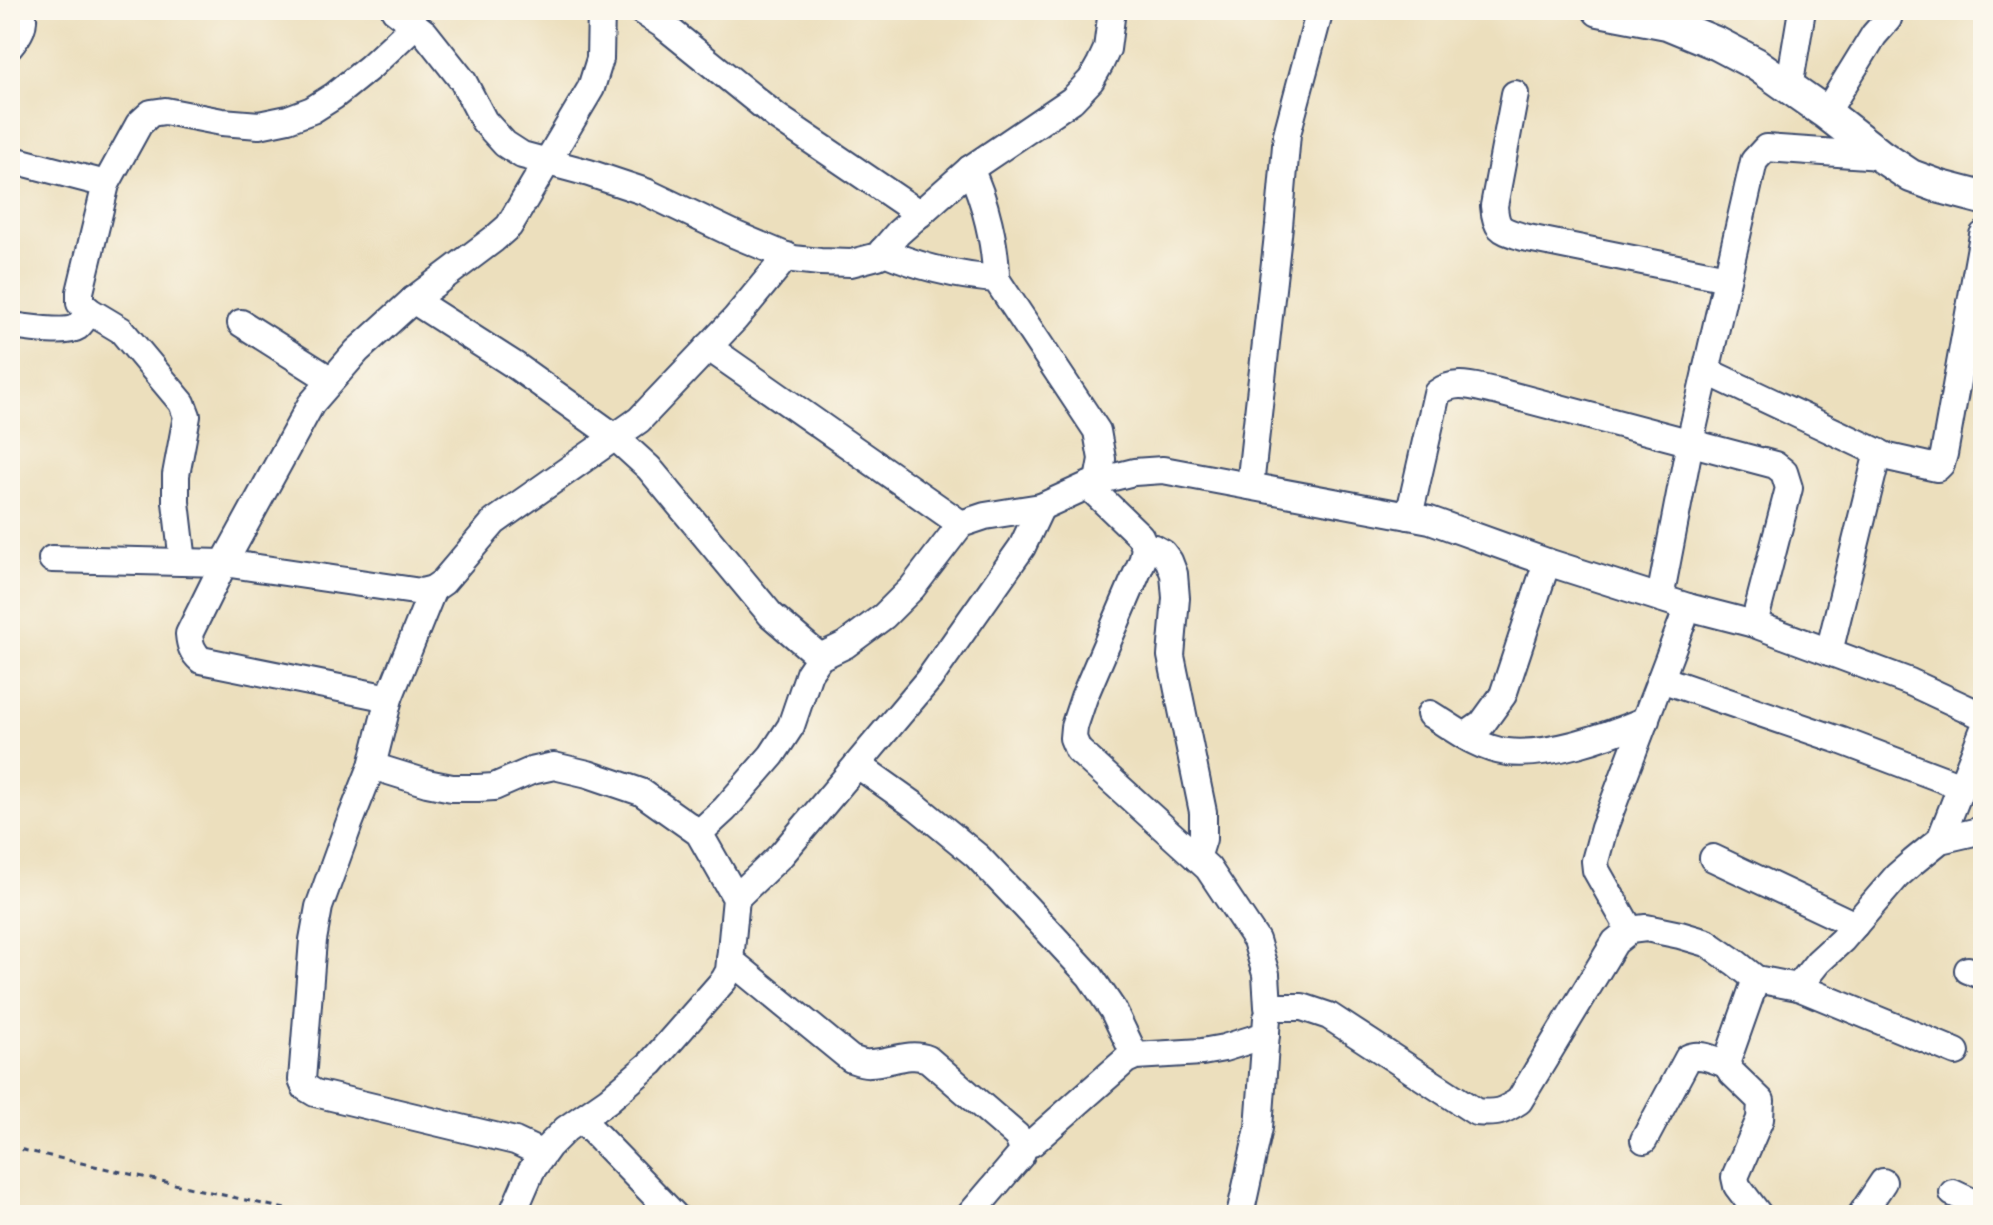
<svg xmlns="http://www.w3.org/2000/svg" width="1993" height="1225" font-family="Sriracha,sans-serif">
  <style>
    .lines { fill: none; stroke-linecap: round; stroke-linejoin: round }
    .minor-casing { stroke: #3a496c; stroke-width: 30 }
    .major-casing { stroke: #3a496c; stroke-width: 36 }
    .path { stroke: #3a496c; stroke-width: 3; stroke-dasharray: 6 6; stroke-linecap: butt }
    .minor { stroke: #fff; stroke-width: 26 }
    .major { stroke: #fff; stroke-width: 32 }
  </style>
  <rect width="100%" height="100%" fill="#fbf7ec"/>
  <filter id="ink" filterUnits="userSpaceOnUse"><feTurbulence type="fractalNoise" baseFrequency=".0125" numOctaves="2"/><feDisplacementMap in="SourceGraphic" scale="16" xChannelSelector="R" yChannelSelector="G"/><feConvolveMatrix kernelMatrix="1 2 1 2 8 2 1 2 1" color-interpolation-filters="sRGB"/></filter>
  <filter id="wash" filterUnits="userSpaceOnUse"><feTurbulence type="fractalNoise" baseFrequency=".006" numOctaves="4" result="noise"/><feDisplacementMap in="SourceGraphic" scale="32" xChannelSelector="R" yChannelSelector="G"/><feGaussianBlur stdDeviation="1.8" result="paint"/><feColorMatrix in="noise" values="0 0 0 0 0 0 0 0 0 0 0 0 0 0 0 0 0 1.4 0 .05"/><feComposite in="paint" operator="in"/></filter>
  <g filter="url(#wash)">
    <rect width="100%" height="100%" fill="#ecdfbd"/>
  </g>
  <g filter="url(#ink)">
    <g class="lines">
      <g class="minor-casing">
        <g id="minor">
          <polyline points="395,10 425,33 463,81 484,121 505,144 522,155 589,173 646,192 736,235 793,259 820,262 851,263 878,256 898,233 970,169 1072,100 1091,80 1100,64 1107,49 1112,10"/>
          <polyline points="640,10 663,25 777,117 920,214"/>
          <path d="M10,46C19,35 26,25 22,10"/>
          <polyline points="1789,88 1802,10"/>
          <path d="M1515,94L1494,206C1496,231 1502,230 1523,237L1727,278"/>
          <polyline points="1826,113 1874,35 1888,19 1890,10"/>
          <polyline points="10,159 106,184"/>
          <path d="M970,169C985,199 996,246 996,279"/>
          <path d="M882,251C917,266 957,276 996,279L1097,431L1102,459L1098,481"/>
          <polyline points="413,300 516,366 615,437 649,468 771,615 820,657"/>
          <polyline points="241,323 331,380"/>
          <path d="M10,326C25,327 65,335 77,327C82,323 86,316 89,311"/>
          <polyline points="708,347 961,524"/>
          <polyline points="1706,371 1888,457 1937,468 1941,464 1944,454 1983,235"/>
          <path d="M1088,486L1140,536L1145,547L1143,559L1084,697L1074,727L1073,738L1078,750L1208,868L1256,940L1266,974L1268,1007H1302L1329,1016L1476,1112C1497,1114 1502,1112 1519,1101L1615,942L1630,930L1646,928L1680,935L1707,943L1736,963L1756,979L1798,987L1818,962L1842,940L1897,876L1913,862L1940,840L1983,830"/>
          <polyline points="1250,486 1279,226 1287,134 1320,10"/>
          <path d="M1409,516L1437,393C1456,379 1473,387 1495,391L1775,465L1784,472L1789,488L1754,624"/>
          <polyline points="1145,547 1154,548 1163,553 1169,561 1174,574 1176,598 1171,656 1203,812 1203,839 1197,858"/>
          <polyline points="52,559 224,563 421,592 433,589 443,582 494,522 639,420 735,319 787,256"/>
          <polyline points="183,562 176,502 176,475 187,416 182,403 121,330 91,312 80,303 80,292 106,184 139,124 151,113 165,111 222,122 259,125 288,119 312,110 334,96 370,67 415,25"/>
          <polyline points="1660,598 1690,442 1754,161 1766,148 1881,156"/>
          <polyline points="1829,652 1878,452"/>
          <polyline points="1661,679 1842,741 1961,786"/>
          <path d="M389,698L201,660C192,652 190,645 189,634L224,563L311,404L357,351L413,300L494,239L509,226L591,88L600,59L601,10"/>
          <path d="M1430,714C1453,728 1479,749 1507,752C1550,757 1607,736 1646,720"/>
          <polyline points="1465,736 1482,724 1503,695 1547,562"/>
          <polyline points="858,765 917,807 977,856 1024,905 1090,976 1113,1010 1135,1056"/>
          <polyline points="372,766 389,698 433,589"/>
          <polyline points="699,833 725,809 772,755 791,726 809,673 820,657 845,645 884,616 912,588 961,524 985,516 1041,507 1098,481 1134,472 1163,470 1430,520 1547,562 1688,607 1754,624 1910,682 1983,716"/>
          <polyline points="1940,840 1983,731"/>
          <polyline points="1713,858 1855,925"/>
          <polyline points="736,898 782,854 929,679 1022,547 1041,507"/>
          <polyline points="1630,930 1596,870 1595,861 1604,828 1688,607"/>
          <path d="M730,960L851,1059C857,1061 864,1064 870,1063C889,1063 909,1051 928,1059L1017,1136L1023,1149L1021,1155L970,1215"/>
          <polyline points="1968,970 1983,976"/>
          <polyline points="1756,979 1726,1064 1732,1073 1761,1101 1760,1119 1735,1177 1737,1186 1759,1215"/>
          <polyline points="1798,987 1956,1052"/>
          <polyline points="581,1119 674,1215"/>
          <path d="M1644,1140L1688,1058C1700,1052 1714,1060 1726,1064"/>
          <polyline points="1021,1144 1032,1143 1126,1060 1135,1056 1202,1052 1224,1048 1266,1035"/>
          <polyline points="1953,1193 1983,1207"/>
          <polyline points="512,1215 531,1171 549,1146 566,1129 608,1100 651,1063 724,980 729,971 736,898 699,833 641,792 588,774 554,766 531,771 494,787 478,788 452,788 427,783 372,766 349,824 319,907 313,940 302,1080 305,1087 315,1093 515,1141 543,1154"/>
          <polyline points="1240,1215 1259,1128 1267,1018"/>
          <polyline points="1861,1215 1883,1182"/>
        </g>
      </g>
      <g class="major-casing">
        <polyline id="major" points="1599,10 1667,23 1718,44 1756,64 1826,113 1881,156 1911,176 1941,187 1983,198"/>
      </g>
      <polyline class="path" points="10,1147 312,1215"/>
      <use href="#minor" class="minor"/>
      <use href="#major" class="major"/>
    </g>
  </g>
  <rect width="1993" height="1225" fill="none" stroke="#fbf7ec" stroke-width="40"/>
</svg>
